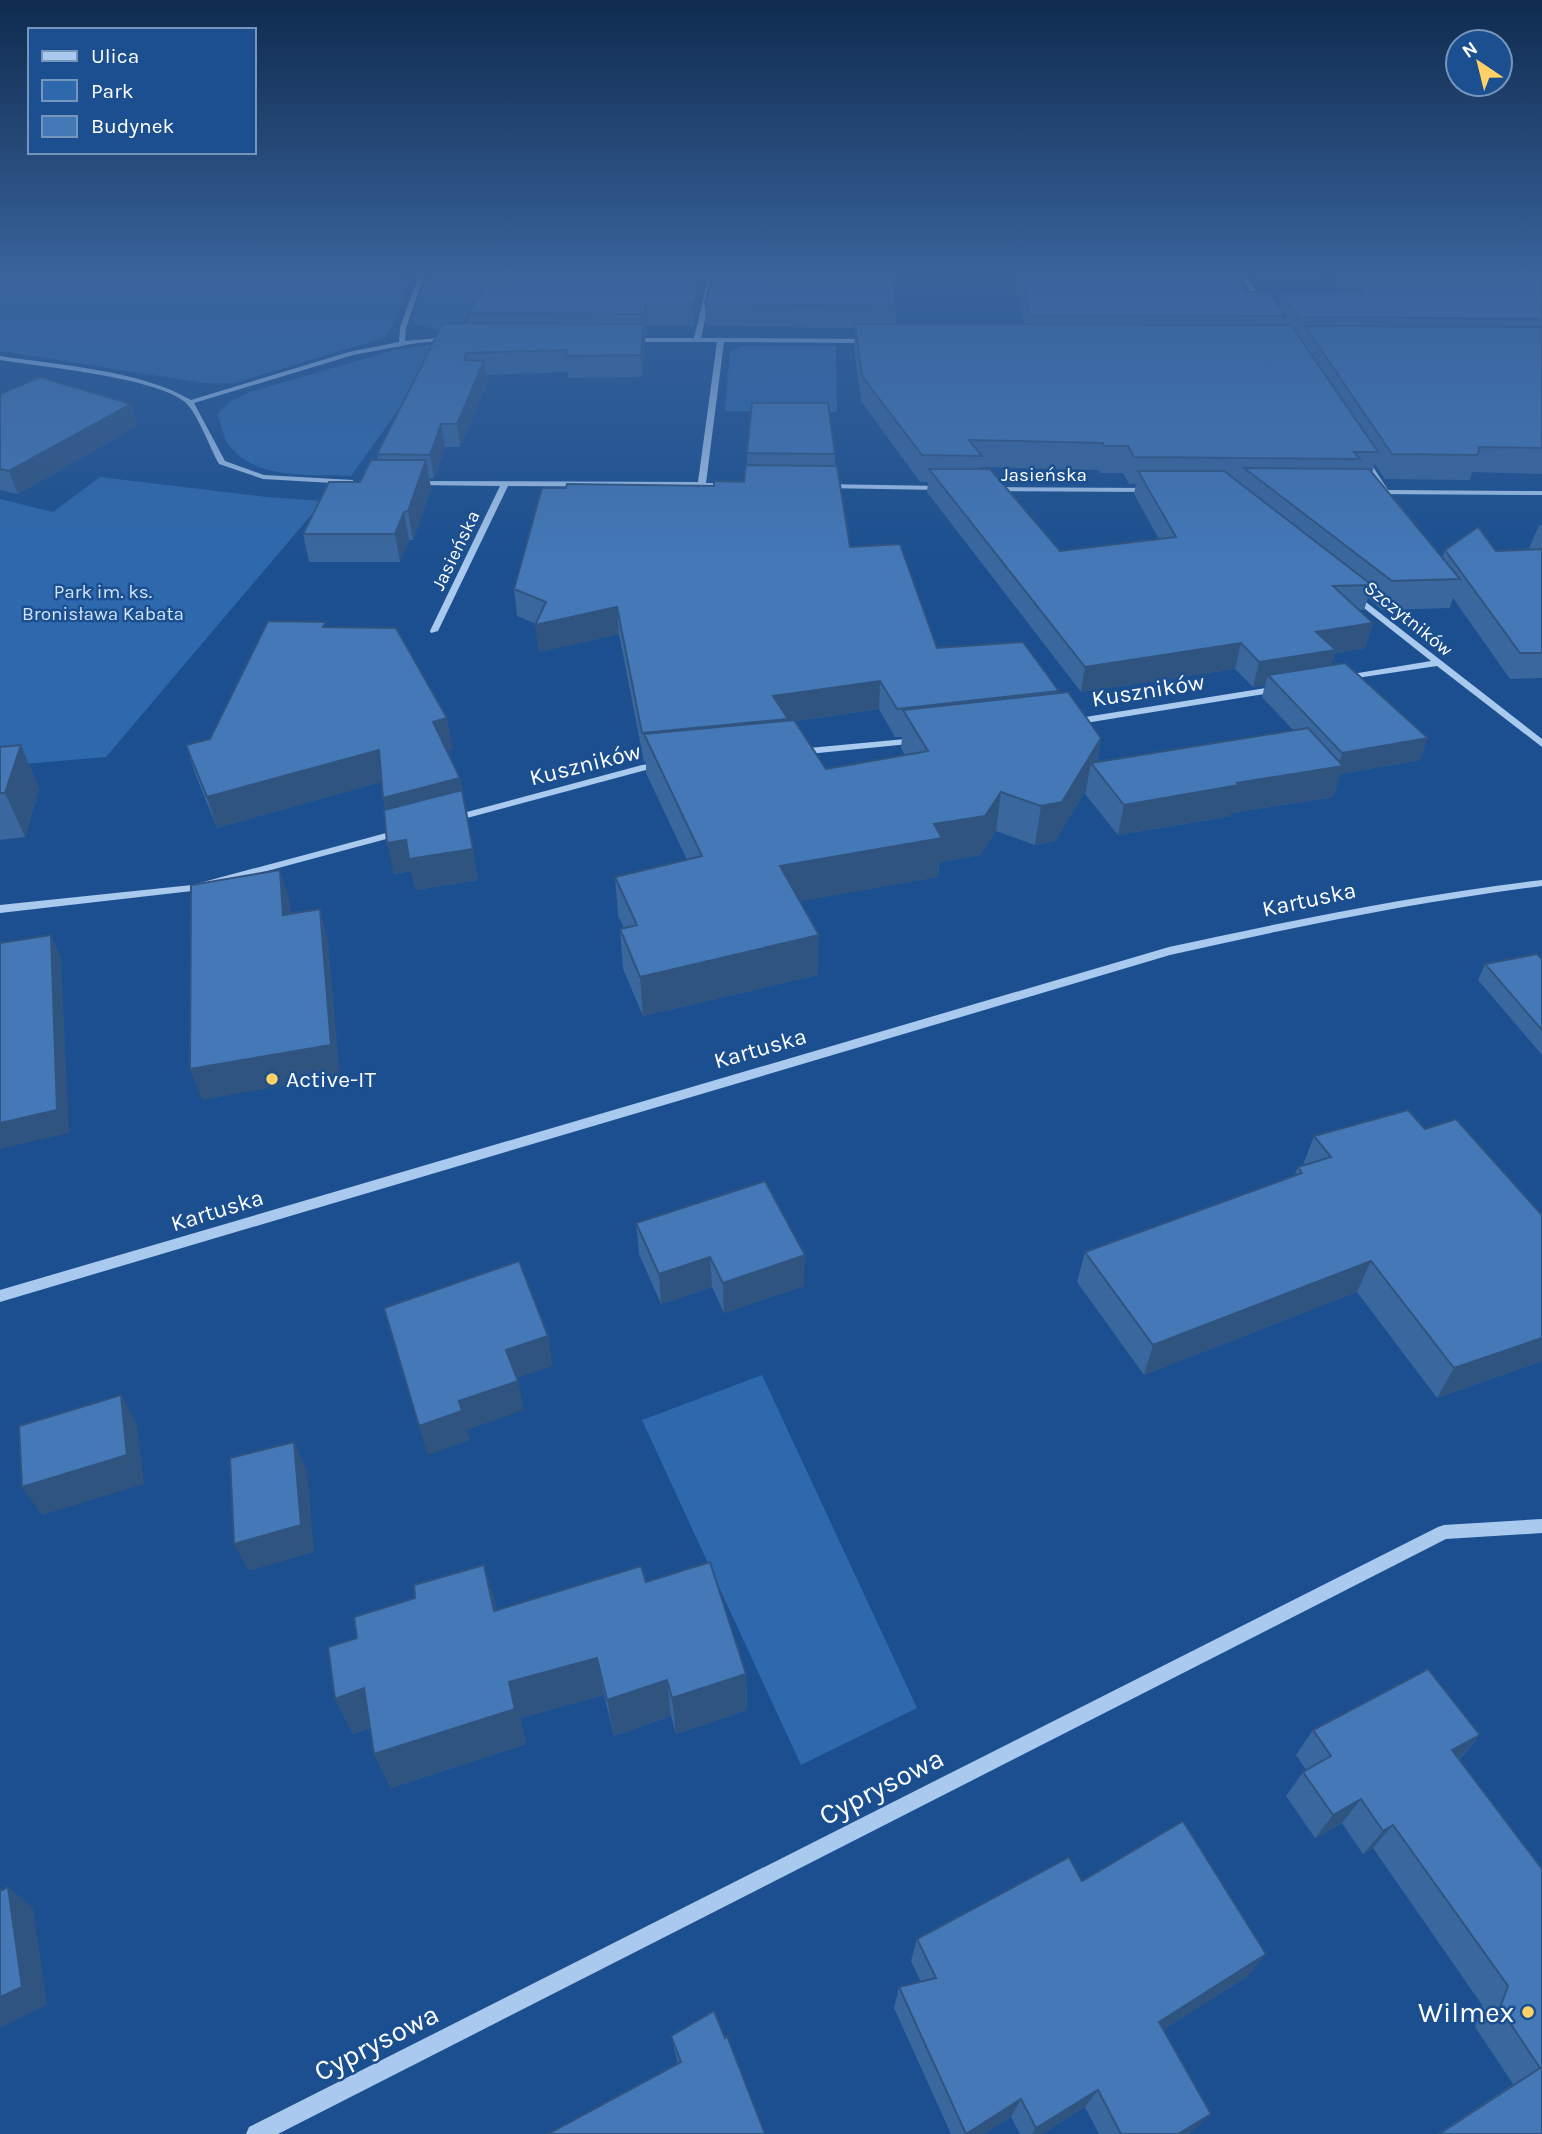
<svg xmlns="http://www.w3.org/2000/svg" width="1542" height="2134" font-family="Karla,sans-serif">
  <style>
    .green { fill: #2e69ad }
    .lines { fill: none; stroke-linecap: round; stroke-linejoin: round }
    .minor { fill: #a9c9ee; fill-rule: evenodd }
    .wall { fill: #3a679d; fill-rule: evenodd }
    .shaded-wall { fill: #305480 }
    .building { fill: #4478b7; stroke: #305480; stroke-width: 2 }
    .poi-dot { fill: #ffd166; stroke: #1b4f8f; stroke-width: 2.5 }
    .labels { text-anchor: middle; stroke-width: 5; stroke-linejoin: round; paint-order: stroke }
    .far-street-label { font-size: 19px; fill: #fff; stroke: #1b4f8f }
    .far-park-label { font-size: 19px; fill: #cfe3fa; stroke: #1b4f8f }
    .street-label { font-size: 23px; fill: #fff; stroke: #1b4f8f }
    .poi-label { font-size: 23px; fill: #fff; stroke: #1b4f8f; text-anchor: start }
    .near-street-label { font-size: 28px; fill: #fff; stroke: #1b4f8f }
    .near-poi-label { font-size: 28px; fill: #fff; stroke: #1b4f8f; text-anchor: end }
  </style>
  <rect width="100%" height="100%" fill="#1b4f8f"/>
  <g class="green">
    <polygon points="0,271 367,271 386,273 410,281 392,328 384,338 234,383 204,383 0,351"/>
    <path d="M501,271H596L595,274L501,271L454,334L412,323L424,283C444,269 478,273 501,271Z"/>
    <polygon points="1254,271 1320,271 1322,282 1260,282"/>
    <path d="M428,345L444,346L351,476C311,474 256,481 229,445C223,437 221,423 217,414L229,402L250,392L395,350Z"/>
    <polygon points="741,346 836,346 837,412 725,411 730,352"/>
    <polygon points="100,477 266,497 323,501 106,757 0,766 0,499 53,512"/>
    <polygon points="762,1375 917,1708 801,1765 642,1420"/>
  </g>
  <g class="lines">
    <g class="minor">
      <path d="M406,271H473L424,276L406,328L405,341L450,337L453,339L452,340L417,343L353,355L194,403L225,461L264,475L353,480V484H350L263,479L219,464C210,448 197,412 185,402C154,377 42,367 0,360V356C58,365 140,370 191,400L349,352L399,342L400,328L419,275Z"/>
      <polygon points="710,271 716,271 701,338 870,339 873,341 870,343 724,342 706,483 728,483 732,485 731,487 508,486 438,631 431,633 430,631 500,486 414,485 410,483 411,481 698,482 717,342 630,342 627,340 630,338 694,338"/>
      <polygon points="1238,271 1244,271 1264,306 1260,306 1241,276 1173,276 1170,274 1173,272"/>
      <polygon points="1360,456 1366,456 1388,490 1542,491 1542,495 1373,494 1370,494 1370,490 1381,490 1359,458"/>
      <polygon points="820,484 941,486 945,488 941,490 823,488 819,486"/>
      <polygon points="988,487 1151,488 1155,490 1151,492 991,491 987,489"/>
      <polygon points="1353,592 1542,739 1542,747 1437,666 1343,680 1341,678 1346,675 1431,661 1350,597 1349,595"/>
      <polygon points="1279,686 1284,689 1282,691 1073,725 1068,722 1073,719"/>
      <polygon points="916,738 921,741 919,743 798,755 793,752 798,749"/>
      <polygon points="662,762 666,763 666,767 646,770 452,822 447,819 448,817 642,765"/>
      <polygon points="401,829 406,832 405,834 192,891 0,913 0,905 192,885"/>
      <path d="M1542,880V886C1417,902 1293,927 1170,955L0,1302V1290L1169,947C1293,920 1416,895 1542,880Z"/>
      <polygon points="1542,1519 1542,1533 1446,1539 278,2134 246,2134 249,2127 1438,1527 1444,1525"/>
    </g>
  </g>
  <g class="wall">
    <polygon points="598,271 707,271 694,326 647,326 646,336 645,336 645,346 642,377 568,378 568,372 486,375 487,383 460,447 445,447 434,478 429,478 431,488 413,540 409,540 400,562 309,562 303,534 360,482 378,460 377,454 469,323 468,313 596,276"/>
    <path d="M1010,271H1187L1192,279L1245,292L1278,305L1281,292H1341L1334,282L1337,271H1542V474L1472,472L1470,480L1385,479L1375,464L1372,473L1442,558L1445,550L1496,551L1529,549L1539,525H1542V678L1510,679L1453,598L1450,608L1382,610L1368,598L1364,610H1359L1373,623L1365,648L1335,653L1331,665L1420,760L1340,774L1333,797L1231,813V816L1118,835L1085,794L1086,790L1055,841L1035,845L996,831L980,855L939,862L938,877L800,901L818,975L643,1016L623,969L620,929L624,928L618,916L615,877L687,860L646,773V762H644L619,634L539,652L536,624L517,616L514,589L714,486L744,482L747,465V453L835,454V466L850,547L937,648L1059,691L1058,693L1101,738L1097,762L1293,730L1262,697L1265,685L1253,687L1235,669L1081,692L927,492L928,482H920L861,401L854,349L855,328L706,326L705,304L896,306L895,324H1024ZM981,467L1099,470L1100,473H1123L1129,484H1136L1134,494L1159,539L1060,551L981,469ZM879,709L895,737H902L901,748L905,755L826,769L795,721Z"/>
    <polygon points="0,394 131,404 137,426 18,494 0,490"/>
    <polygon points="327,627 453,749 447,751 460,778 478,880 416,890 411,871 394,874 381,782 217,828 196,776 186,745 210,739"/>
    <polygon points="21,745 39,789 25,837 0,840 0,747"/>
    <polygon points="1542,959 1542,1055 1478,980 1485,964"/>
    <polygon points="1314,1136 1542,1361 1437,1398 1357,1292 1144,1375 1077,1282 1085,1252 1294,1176 1298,1167 1303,1165"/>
    <polygon points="636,1223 804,1286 724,1313 712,1287 661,1304 639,1254"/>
    <polygon points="484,1565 497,1610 646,1582 746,1674 747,1710 676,1734 671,1716 614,1736 604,1695 520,1718 526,1744 391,1788 374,1754 370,1728 353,1734 335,1699 357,1638 415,1598"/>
    <polygon points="1313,1730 1480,1735 1459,1760 1542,1869 1542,2134 1437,2134 1513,2084 1475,2027 1482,2005 1373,1848 1363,1854 1342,1823 1315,1838 1286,1796 1303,1772 1306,1770 1296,1755"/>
    <polygon points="1082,1881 1248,1976 1164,2029 1193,2131 1189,2134 1099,2134 1085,2107 1042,2134 1020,2134 1011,2117 983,2134 951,2134 894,2008 899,1987 921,1982 911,1961 917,1939"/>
    <polygon points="671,2036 765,2134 678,2064"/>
  </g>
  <g class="shaded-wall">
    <polygon points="702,271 707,271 694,326 694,304"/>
    <polygon points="646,304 647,326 646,336 645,314"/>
    <polygon points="644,324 645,346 642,377 641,355"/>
    <polygon points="484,361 487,383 460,447 457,424"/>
    <polygon points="131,404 137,426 18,494 9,471"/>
    <polygon points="441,424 445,447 434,478 430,455"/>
    <polygon points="426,460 431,488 413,540 408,511"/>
    <polygon points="404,512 409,540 400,562 395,534"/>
    <polygon points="617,607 619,634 539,652 535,625"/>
    <polygon points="1373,623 1365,648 1335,653 1328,675 1268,675 1265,685 1253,687 1259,662 1316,632"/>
    <polygon points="1241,643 1235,669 1081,692 1085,667"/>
    <polygon points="880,681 879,709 788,722 788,719 773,696"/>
    <polygon points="447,718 453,749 439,753 433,722"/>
    <polygon points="1101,738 1095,769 1091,763 1086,790 1055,841 1035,845 1041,806"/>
    <polygon points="1428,738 1420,760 1340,774 1333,797 1231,813 1231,816 1118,835 1124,805 1237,783 1338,767 1342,753"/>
    <polygon points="21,745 39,789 25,837 5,793"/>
    <polygon points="379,750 385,781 217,828 207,797"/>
    <polygon points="460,778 465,809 390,830 383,798"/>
    <polygon points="1001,792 996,831 980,855 939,862 938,877 780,905 780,866 934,824"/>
    <polygon points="406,840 473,849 478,880 416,890 411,871 394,874 387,843"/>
    <polygon points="280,870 290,901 292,946 283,915"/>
    <polygon points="320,909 328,940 340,1076 202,1100 190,1069"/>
    <polygon points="51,935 61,958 69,1133 0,1149 0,1123"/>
    <polygon points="819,935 818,975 643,1016 640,977"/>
    <polygon points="805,1255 804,1286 724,1313 723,1283"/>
    <polygon points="710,1257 712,1287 661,1304 659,1274"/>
    <polygon points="1371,1261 1357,1292 1144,1375 1153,1345"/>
    <polygon points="548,1336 553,1366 513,1379 506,1350"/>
    <polygon points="1542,1338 1542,1361 1437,1398 1454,1368"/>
    <polygon points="518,1381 524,1410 467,1430 470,1440 428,1455 419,1426 459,1401"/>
    <polygon points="121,1395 137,1425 144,1484 42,1515 22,1487"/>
    <polygon points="294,1442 307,1471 314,1552 249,1571 234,1544"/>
    <polygon points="484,1565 496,1604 505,1648 494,1611"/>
    <polygon points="597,1658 604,1695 520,1718 526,1744 391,1788 374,1754 509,1682"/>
    <polygon points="746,1674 747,1710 676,1734 672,1698"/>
    <polygon points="667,1680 671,1716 614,1736 607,1700"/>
    <polygon points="364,1688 381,1724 353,1734 335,1699"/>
    <polygon points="1480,1735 1458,1760 1452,1750"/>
    <polygon points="1361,1799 1342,1823 1315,1838 1333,1815"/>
    <polygon points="1393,1825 1373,1848 1363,1854 1383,1831"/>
    <polygon points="8,1887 33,1908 47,2005 0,2028 0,1997"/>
    <polygon points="1266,1954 1248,1976 1145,2041 1159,2022"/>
    <polygon points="1098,2090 1085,2107 1042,2134 1032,2134 1036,2128"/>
    <polygon points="1021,2099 1011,2117 983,2134 965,2134"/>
    <polygon points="1211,2114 1193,2131 1189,2134 1178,2134"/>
  </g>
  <g class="building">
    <polygon points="598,271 702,271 694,304 646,304 645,314 468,313 493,272 596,276"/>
    <polygon points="713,271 892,271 896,306 705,304"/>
    <polygon points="1019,271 1187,271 1192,279 1239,279 1245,292 1269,292 1286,316 1030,315"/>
    <polygon points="1348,271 1542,271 1542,319 1298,317 1281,292 1364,292"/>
    <polygon points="443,323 644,324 641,355 566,356 567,350 466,353 464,360 484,361 457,424 441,424 430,455 377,454"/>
    <polygon points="855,324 1291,325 1378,452 1354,452 1360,459 1134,457 1128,446 1104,446 1103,443 969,440 982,456 922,455 862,376"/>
    <polygon points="1305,326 1542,327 1542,448 1479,447 1478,455 1392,454"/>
    <polygon points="40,377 131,404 9,471 0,469 0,394"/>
    <polygon points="752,403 828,403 835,454 747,453"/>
    <polygon points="371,460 426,460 408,511 404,512 395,534 303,534 329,482 360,482"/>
    <polygon points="746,465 837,466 850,547 900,544 937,648 1023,642 1059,691 897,709 880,681 773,696 788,719 642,733 617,607 535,625 546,602 514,589 542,488 566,488 567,484 714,486 714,481 744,482"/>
    <polygon points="1244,468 1369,469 1460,579 1392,581"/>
    <polygon points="929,469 990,469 1060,551 1176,537 1138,471 1224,471 1372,585 1333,586 1373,623 1316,632 1336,650 1259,662 1241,643 1085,667"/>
    <polygon points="1478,527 1496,551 1542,549 1542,653 1520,653 1445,550"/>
    <polygon points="268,621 326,622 323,627 396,628 447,718 433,722 460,778 383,798 379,750 207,797 186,745 210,739"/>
    <polygon points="1345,663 1428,738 1342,753 1268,675"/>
    <polygon points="1068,692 1101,738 1062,802 1041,806 1001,792 985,816 934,824 942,838 780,866 819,935 640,977 620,929 637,925 615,877 702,856 644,734 794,720 826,769 928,751 903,710"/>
    <polygon points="1308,728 1343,766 1237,783 1239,785 1124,805 1091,763"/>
    <polygon points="21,745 5,793 0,793 0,747"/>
    <polygon points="462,790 473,849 409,859 406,840 387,843 384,810"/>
    <polygon points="280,870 283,915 320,909 331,1045 190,1069 191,885"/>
    <polygon points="51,935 57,1110 0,1123 0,943"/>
    <polygon points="1537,954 1542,959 1542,1030 1485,964"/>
    <polygon points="1408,1110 1425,1129 1456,1119 1542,1215 1542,1338 1454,1368 1371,1261 1153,1345 1085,1252 1302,1173 1298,1167 1331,1157 1314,1136"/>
    <polygon points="765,1181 805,1255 723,1283 710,1257 659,1274 636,1223"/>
    <polygon points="519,1261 548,1336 506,1350 518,1381 459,1401 462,1411 419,1426 384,1308"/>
    <polygon points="121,1395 127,1455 22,1487 19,1426"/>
    <polygon points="294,1442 301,1525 234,1544 230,1458"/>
    <polygon points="710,1562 746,1674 672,1698 667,1680 607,1700 597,1658 509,1682 515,1709 374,1754 364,1688 335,1699 328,1647 357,1638 354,1617 415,1598 414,1585 484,1565 494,1611 641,1566 646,1582"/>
    <polygon points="1428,1669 1480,1735 1452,1750 1542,1869 1542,2134 1439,2134 1540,2068 1500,2008 1508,1986 1393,1825 1383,1831 1361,1799 1333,1815 1303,1772 1331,1756 1313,1730"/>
    <polygon points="1183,1821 1266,1954 1159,2022 1211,2114 1178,2134 1121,2134 1098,2090 1036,2128 1021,2099 966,2134 899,1987 936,1978 917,1939 1069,1857 1082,1881"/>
    <polygon points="8,1887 22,1987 0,1997 0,1891"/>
    <polygon points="714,2011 725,2038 727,2036 765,2134 548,2134 681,2062 671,2036"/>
  </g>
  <linearGradient id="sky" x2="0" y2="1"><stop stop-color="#0f2b4f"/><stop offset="0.48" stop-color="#39639b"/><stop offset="1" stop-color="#39639b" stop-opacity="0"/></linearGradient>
  <rect width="1542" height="570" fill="url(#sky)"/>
  <g class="poi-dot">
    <circle cx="272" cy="1079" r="7"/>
    <circle cx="1528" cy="2012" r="7"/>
  </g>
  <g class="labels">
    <g class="far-street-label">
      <text x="1044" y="481">Jasieńska</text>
      <text transform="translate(455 550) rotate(-64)" y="7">Jasieńska</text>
      <text transform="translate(1409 618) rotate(39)" y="7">Szczytników</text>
    </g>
    <g class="far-park-label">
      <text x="103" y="598">Park im. ks.<tspan x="103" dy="22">Bronisława Kabata</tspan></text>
    </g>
    <g class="street-label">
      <text transform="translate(1148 690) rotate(-9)" y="8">Kuszników</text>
      <text transform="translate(585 764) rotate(-14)" y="8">Kuszników</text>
      <text transform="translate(1309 899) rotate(-12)" y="8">Kartuska</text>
      <text transform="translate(760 1048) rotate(-16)" y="8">Kartuska</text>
      <text transform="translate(217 1210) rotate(-17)" y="8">Kartuska</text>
    </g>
    <g class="poi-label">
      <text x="286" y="1087">Active-IT</text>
    </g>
    <g class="near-street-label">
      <text transform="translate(881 1786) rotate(-27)" y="10">Cyprysowa</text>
      <text transform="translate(376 2042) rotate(-27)" y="10">Cyprysowa</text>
    </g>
    <g class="near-poi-label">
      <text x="1514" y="2022">Wilmex</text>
    </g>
  </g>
  <rect x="28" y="28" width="228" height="126" fill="#1b4f8f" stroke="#7695bc" stroke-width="2"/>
  <rect x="42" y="51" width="35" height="10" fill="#a9c9ee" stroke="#7695bc" stroke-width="2"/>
  <text x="91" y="63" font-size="21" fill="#ffffff">Ulica</text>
  <rect x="42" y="80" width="35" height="21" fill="#2e69ad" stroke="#7695bc" stroke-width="2"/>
  <text x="91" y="98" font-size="21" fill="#ffffff">Park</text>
  <rect x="42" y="116" width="35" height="21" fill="#4478b7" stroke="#7695bc" stroke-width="2"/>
  <text x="91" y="133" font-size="21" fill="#ffffff">Budynek</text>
  <g transform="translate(1479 63) rotate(325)"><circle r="33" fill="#1b4f8f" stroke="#7695bc" stroke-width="2"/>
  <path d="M0-5L12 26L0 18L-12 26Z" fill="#ffd166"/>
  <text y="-10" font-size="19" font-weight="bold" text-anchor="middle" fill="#ffffff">N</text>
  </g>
</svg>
